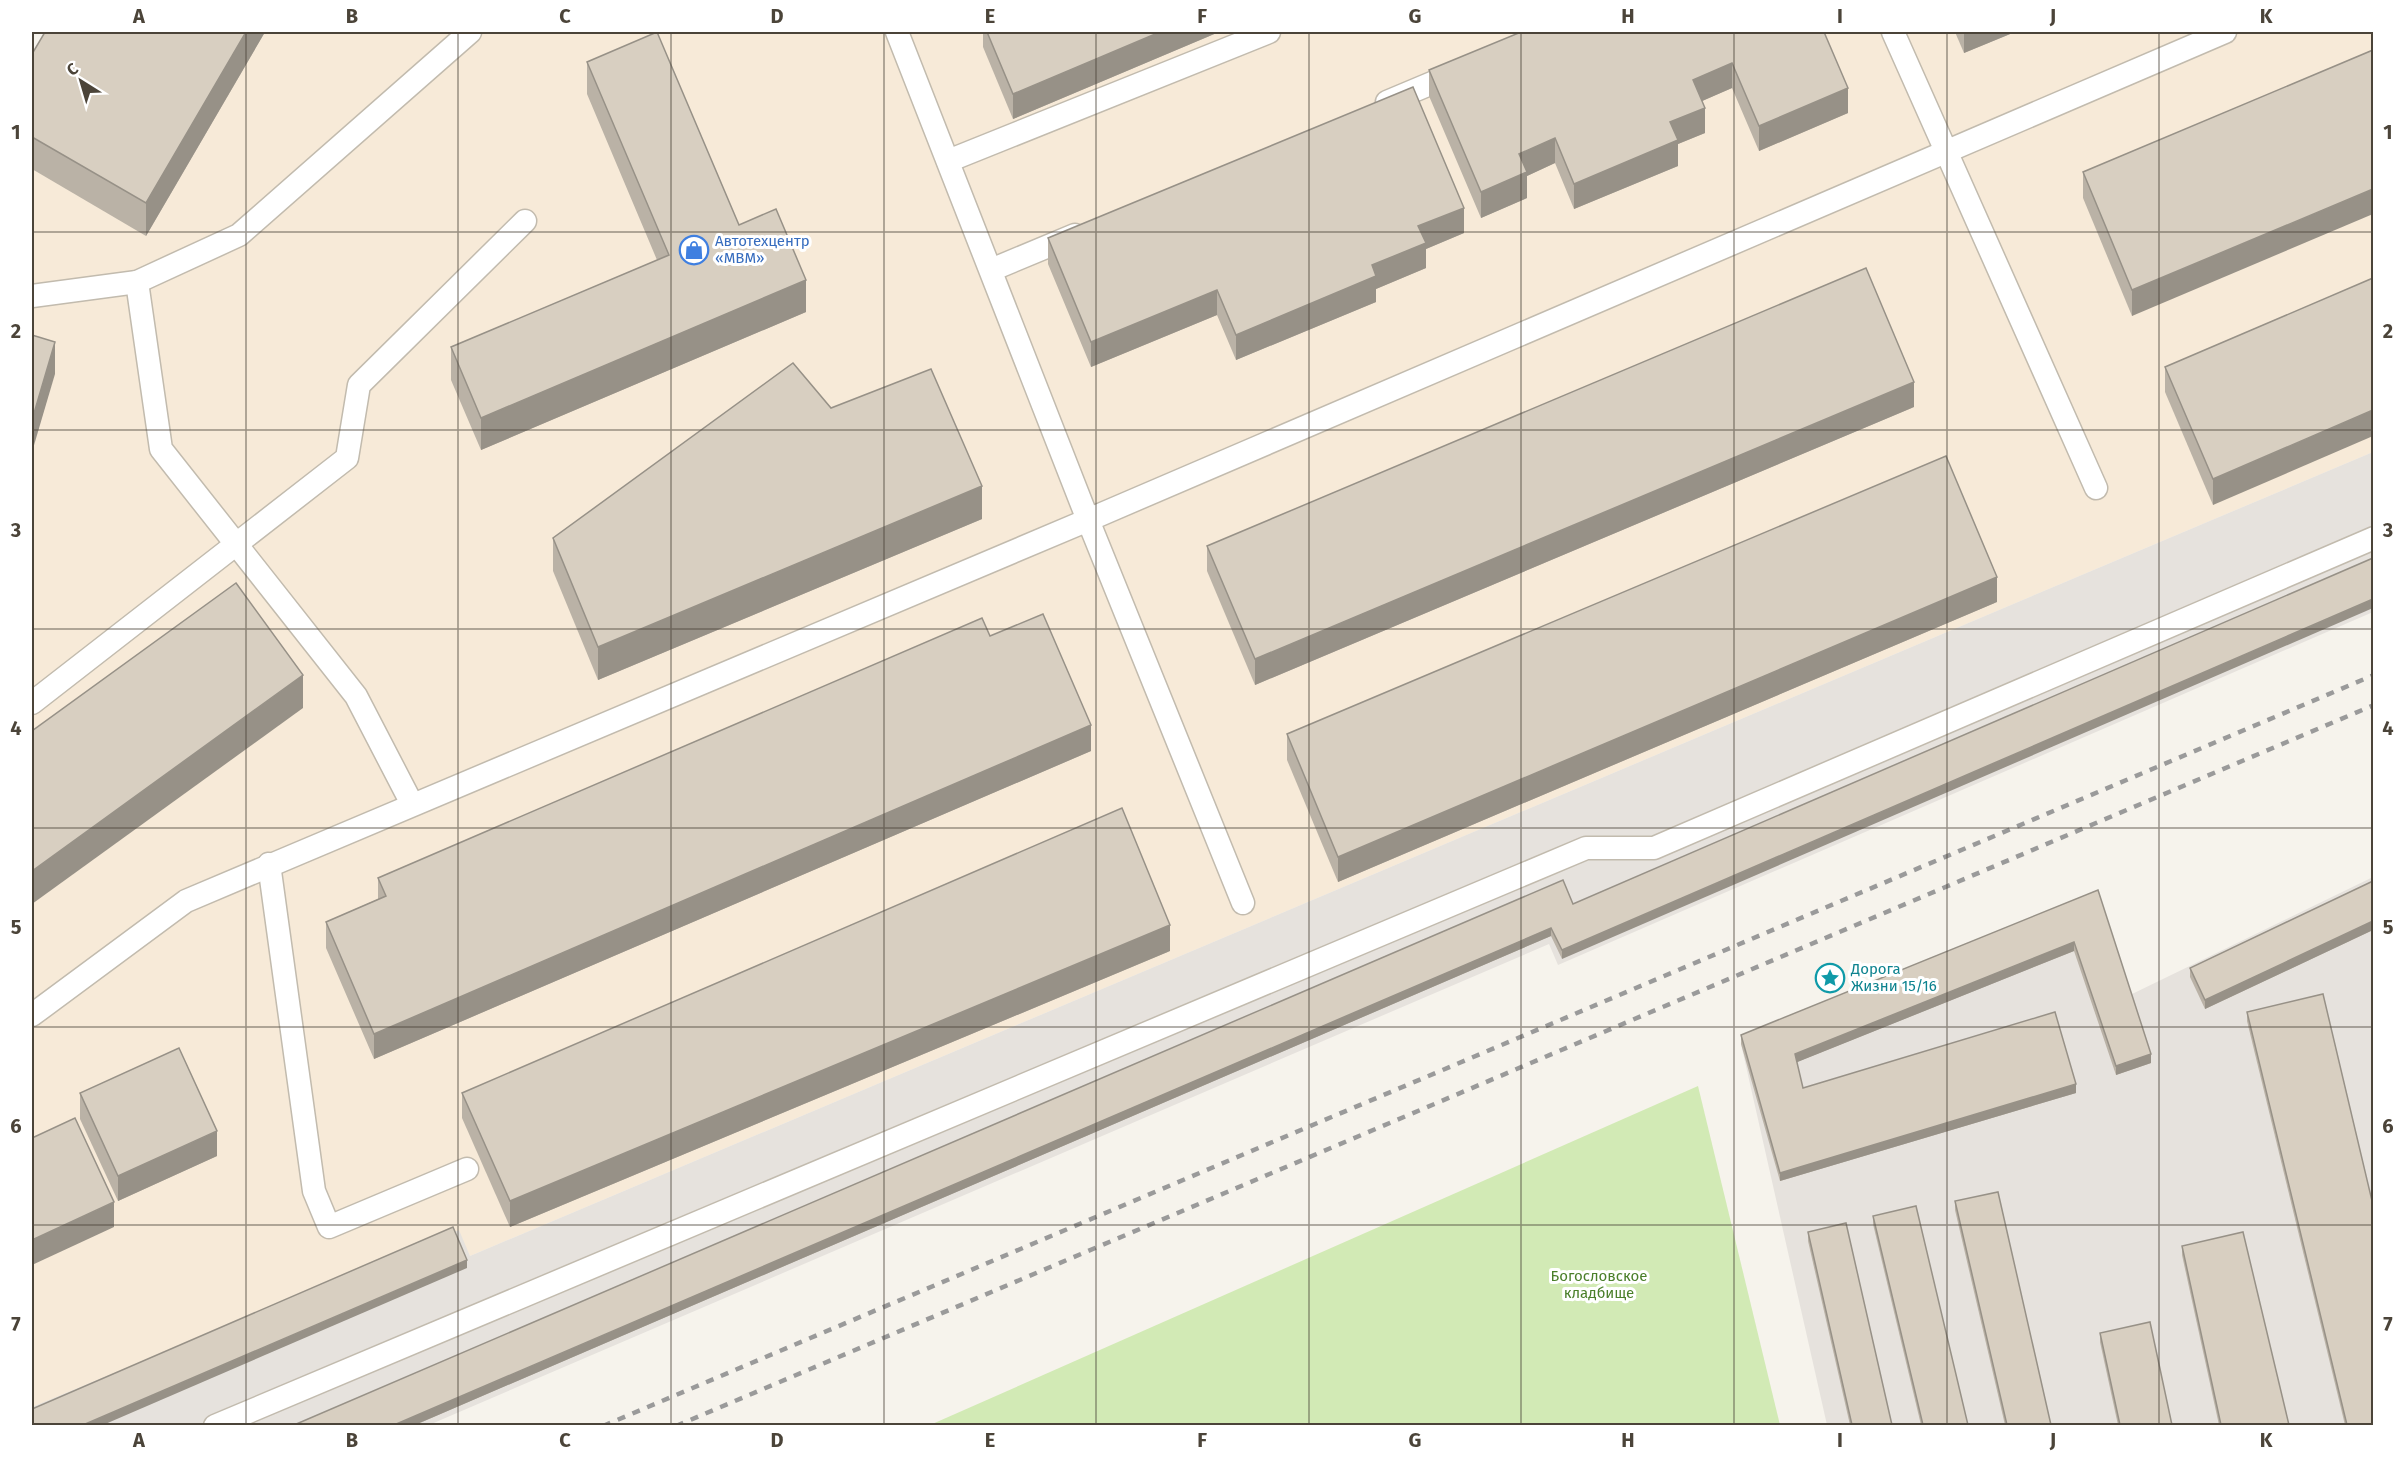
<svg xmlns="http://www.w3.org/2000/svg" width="2405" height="1457" font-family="'Fira Sans',sans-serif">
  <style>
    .commercial { fill: #f7ead8 }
    .industrial { fill: #e6e2dd }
    .green { fill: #d2eab5 }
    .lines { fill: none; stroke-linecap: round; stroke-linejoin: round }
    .lane-casing { stroke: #c2bbae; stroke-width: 25 }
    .lane { stroke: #fff; stroke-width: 22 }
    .rail { stroke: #9a9a9a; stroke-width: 4.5; stroke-dasharray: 8 8; stroke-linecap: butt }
    .wall { fill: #bab2a6 }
    .shaded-wall { fill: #979187 }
    .building { fill: #d8cfc1; stroke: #979187; stroke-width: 1.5 }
    .grid { fill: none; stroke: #4b4439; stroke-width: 1.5; stroke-opacity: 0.55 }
    .labels { text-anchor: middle; stroke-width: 6; stroke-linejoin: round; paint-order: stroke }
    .shop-label { font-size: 15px; fill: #366cbe; stroke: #fff; text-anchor: start }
    .culture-label { font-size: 15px; fill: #0d838f; stroke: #fff; text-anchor: start }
    .park-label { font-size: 15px; fill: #4a7f2a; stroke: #fff }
    .neatline { fill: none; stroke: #4b4439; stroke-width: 2 }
    .grid-label { font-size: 20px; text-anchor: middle; font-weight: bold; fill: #4b4439 }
  </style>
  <rect width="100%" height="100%" fill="#f6f3ec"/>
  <polygon class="commercial" points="55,32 2373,32 2373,452 470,1256 458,1231 32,1408 32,72"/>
  <g class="industrial">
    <polygon points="2373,452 2373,612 1558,965 1549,944 429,1425 32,1426 32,1407 459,1230 470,1256"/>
    <polygon points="2373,877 2373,1425 1827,1425 1741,1044 2098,899 2130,995"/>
  </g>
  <polygon class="green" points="1698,1086 1780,1425 930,1425"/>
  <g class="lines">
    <g class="lane-casing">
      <g id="lane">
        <polyline points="897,32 1088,520 1243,903"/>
        <polyline points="1893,32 2096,488"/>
        <polyline points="1387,102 1456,73"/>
        <polyline points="948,161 1269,32"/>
        <polyline points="991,270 1075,235"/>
        <polyline points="137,282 161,449 356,696 412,804"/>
        <polyline points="32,296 137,282 239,235 470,32"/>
        <polyline points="32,703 347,458 359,385 525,221"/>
        <polyline points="269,864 314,1191 329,1227 467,1169"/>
        <polyline points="32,1015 186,901 1088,520 2225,32"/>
        <polyline points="215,1426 1586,848 1654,848 2374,538"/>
      </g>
    </g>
    <use href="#lane" class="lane"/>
    <g class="rail">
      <polyline points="603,1426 2374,675"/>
      <polyline points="676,1426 2374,705"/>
    </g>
  </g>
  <g class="wall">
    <polygon points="45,32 265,32 146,236 32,169 32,54"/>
    <polygon points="983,32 1219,32 1013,119 983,47"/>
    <polygon points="1824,32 1848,113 1759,151 1732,88 1702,101 1705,133 1678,144 1678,166 1574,209 1555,163 1527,176 1527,198 1481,218 1429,96 1429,70"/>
    <polygon points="1955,32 2015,32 1964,53"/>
    <polygon points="2373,50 2132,316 2083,198 2083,172"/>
    <polygon points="587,62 739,225 806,312 481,450 451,380 451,347 657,260 587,94"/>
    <polygon points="1464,233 1426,249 1426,268 1376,289 1376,302 1236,360 1217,315 1091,367 1048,264 1048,238"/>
    <polygon points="2373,278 2213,505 2165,392 2165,367"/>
    <polygon points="1914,407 1255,685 1207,571 1207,546"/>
    <polygon points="831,408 982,519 598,680 553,571 553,538"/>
    <polygon points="1997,602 1338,882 1287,760 1287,734"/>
    <polygon points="990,636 1091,751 374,1059 326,948 326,922 378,899 378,878"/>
    <polygon points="1563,880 1562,959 1551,936 415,1425"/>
    <polygon points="2373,881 2373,930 2205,1009 2190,977 2190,968"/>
    <polygon points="2098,890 2151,1063 2116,1075 2074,951 1797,1062 1803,1088 2076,1093 1780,1181 1741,1044 1741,1035"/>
    <polygon points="1170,951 510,1227 462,1118 462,1093"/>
    <polygon points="2247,1012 2373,1425 2345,1425 2247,1021"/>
    <polygon points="80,1093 217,1156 118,1201 80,1119"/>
    <polygon points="1955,1201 2051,1425 2005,1425 1955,1210"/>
    <polygon points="1873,1216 1968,1425 1921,1425 1873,1224"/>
    <polygon points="1808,1232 1892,1425 1850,1425 1808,1241"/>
    <polygon points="2182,1246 2289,1425 2219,1425 2182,1255"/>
    <polygon points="2100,1333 2172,1425 2118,1425 2100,1342"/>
  </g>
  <g class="shaded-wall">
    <polygon points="246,32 265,32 146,236 146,203"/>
    <polygon points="1160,32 1219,32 1013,119 1013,94"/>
    <polygon points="1964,32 2015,32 1964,53"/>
    <polygon points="1732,63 1732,88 1693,105 1693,80"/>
    <polygon points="1848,88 1848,113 1759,151 1759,126"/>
    <polygon points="1705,108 1705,133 1678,144 1678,166 1574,209 1574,184 1670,122"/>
    <polygon points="1555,138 1555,163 1527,176 1527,198 1481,218 1481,192 1519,154"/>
    <polygon points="2373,189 2373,214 2132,316 2132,290"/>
    <polygon points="1464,208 1464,233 1426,249 1426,268 1376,289 1376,302 1236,360 1236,335 1372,265 1418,226"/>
    <polygon points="806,280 806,312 481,450 481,418"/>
    <polygon points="1217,290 1217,315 1091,367 1091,342"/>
    <polygon points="55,342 55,374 32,452 32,420"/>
    <polygon points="1914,382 1914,407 1255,685 1255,659"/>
    <polygon points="2373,410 2373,436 2213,505 2213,479"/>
    <polygon points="982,486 982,519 598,680 598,647"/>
    <polygon points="1997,577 1997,602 1338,882 1338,857"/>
    <polygon points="2373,599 2373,608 1562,959 1562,950"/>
    <polygon points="303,675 303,708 32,904 32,871"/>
    <polygon points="1091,725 1091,751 374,1059 374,1034"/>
    <polygon points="2373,921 2373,930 2205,1009 2205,1000"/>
    <polygon points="1170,925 1170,951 510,1227 510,1201"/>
    <polygon points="1551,928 1551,936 415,1425 394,1425"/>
    <polygon points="2074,942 2074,951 1795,1063 1795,1054"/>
    <polygon points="2151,1054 2151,1063 2116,1075 2116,1066"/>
    <polygon points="2076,1084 2076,1093 1780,1181 1780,1173"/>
    <polygon points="217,1131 217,1156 118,1201 118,1176"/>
    <polygon points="114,1202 114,1227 32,1265 32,1240"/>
    <polygon points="467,1260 467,1268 103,1425 83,1425"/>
  </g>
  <g class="building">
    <polygon points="45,32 246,32 146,203 32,137 32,54"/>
    <polygon points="657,32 739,225 776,209 806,280 481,418 451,347 669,255 587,62"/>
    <polygon points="987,32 1160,32 1013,94"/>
    <polygon points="1521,32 1824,32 1848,88 1759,126 1732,63 1693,80 1705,108 1670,122 1678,140 1574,184 1555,138 1519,154 1527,172 1481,192 1429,70"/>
    <polygon points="2373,50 2373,189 2132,290 2083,172"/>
    <polygon points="1413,87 1464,208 1418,226 1426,243 1372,265 1376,276 1236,335 1217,290 1091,342 1048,238"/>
    <polygon points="1866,268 1914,382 1255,659 1207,546"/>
    <polygon points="2373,278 2373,410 2213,479 2165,367"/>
    <polygon points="32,335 55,342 32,420"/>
    <polygon points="793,363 831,408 931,369 982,486 598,647 553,538"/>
    <polygon points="1946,456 1997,577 1338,857 1287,734"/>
    <polygon points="2373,558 2373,599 1562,950 1551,928 394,1425 294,1425 1563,880 1573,904"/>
    <polygon points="236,583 303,675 32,871 32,731"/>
    <polygon points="1043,614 1091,725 374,1034 326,922 386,896 378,878 982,618 990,636"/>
    <polygon points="1122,808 1170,925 510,1201 462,1093"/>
    <polygon points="2373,881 2373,921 2205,1000 2190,968"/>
    <polygon points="2098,890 2151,1054 2116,1066 2074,942 1795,1054 1803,1088 2055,1012 2076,1084 1780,1173 1741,1035"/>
    <polygon points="2323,994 2373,1205 2373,1425 2347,1425 2247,1012"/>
    <polygon points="179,1048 217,1131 118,1176 80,1093"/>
    <polygon points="75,1118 114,1202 32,1240 32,1138"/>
    <polygon points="1998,1192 2051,1425 2007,1425 1955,1201"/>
    <polygon points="1916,1206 1968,1425 1923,1425 1873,1216"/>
    <polygon points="1846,1223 1892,1425 1852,1425 1808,1232"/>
    <polygon points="453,1227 467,1260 83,1425 32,1425 32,1409"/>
    <polygon points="2243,1232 2289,1425 2221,1425 2182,1246"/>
    <polygon points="2150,1322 2172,1425 2120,1425 2100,1333"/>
  </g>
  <path class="grid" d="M246,32V1426M458,32V1426M671,32V1426M884,32V1426M1096,32V1426M1309,32V1426M1521,32V1426M1734,32V1426M1947,32V1426M2159,32V1426M32,232H2374M32,430H2374M32,629H2374M32,828H2374M32,1027H2374M32,1225H2374"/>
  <defs>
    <g id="shop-ring" transform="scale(1.5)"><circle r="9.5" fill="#fff" stroke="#3f7fe0" stroke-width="1.5"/><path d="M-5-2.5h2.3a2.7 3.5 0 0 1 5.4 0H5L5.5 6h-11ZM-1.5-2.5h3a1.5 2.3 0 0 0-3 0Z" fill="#3f7fe0"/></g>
    <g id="sight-ring" transform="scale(1.5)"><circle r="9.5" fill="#fff" stroke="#0f9aa8" stroke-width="1.5"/><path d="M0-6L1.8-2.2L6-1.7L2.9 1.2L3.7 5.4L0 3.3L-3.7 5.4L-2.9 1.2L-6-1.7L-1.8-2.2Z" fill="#0f9aa8"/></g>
  </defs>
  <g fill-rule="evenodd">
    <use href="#shop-ring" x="694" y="250"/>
    <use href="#sight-ring" x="1830" y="978"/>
  </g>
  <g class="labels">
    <g class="shop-label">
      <text x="715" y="246">Автотехцентр<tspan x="715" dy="17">«МВМ»</tspan></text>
    </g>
    <g class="culture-label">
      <text x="1851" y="974">Дорога<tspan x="1851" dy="17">Жизни 15/16</tspan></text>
    </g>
    <g class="park-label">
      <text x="1599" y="1281">Богословское<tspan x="1599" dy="17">кладбище</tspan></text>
    </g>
  </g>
  <rect width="2405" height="1457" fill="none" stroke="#ffffff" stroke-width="66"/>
  <g transform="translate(81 81) rotate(323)" stroke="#ffffff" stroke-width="4.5" paint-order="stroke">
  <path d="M0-4.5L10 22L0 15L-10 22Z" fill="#4b4439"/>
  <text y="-9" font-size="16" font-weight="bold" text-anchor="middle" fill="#4b4439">С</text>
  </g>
  <rect x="33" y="33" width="2339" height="1391" class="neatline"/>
  <g class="grid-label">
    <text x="139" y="23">A</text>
    <text x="352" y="23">B</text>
    <text x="565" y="23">C</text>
    <text x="777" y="23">D</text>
    <text x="990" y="23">E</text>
    <text x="1202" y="23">F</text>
    <text x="1415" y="23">G</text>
    <text x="1628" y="23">H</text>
    <text x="1840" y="23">I</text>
    <text x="2053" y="23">J</text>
    <text x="2266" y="23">K</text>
    <text x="16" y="139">1</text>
    <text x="2388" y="139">1</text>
    <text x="16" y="338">2</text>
    <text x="2388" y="338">2</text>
    <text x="16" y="537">3</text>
    <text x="2388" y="537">3</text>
    <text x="16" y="735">4</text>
    <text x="2388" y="735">4</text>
    <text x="16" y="934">5</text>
    <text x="2388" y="934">5</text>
    <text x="16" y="1133">6</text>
    <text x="2388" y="1133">6</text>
    <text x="16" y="1331">7</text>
    <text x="2388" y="1331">7</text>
    <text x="139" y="1447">A</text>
    <text x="352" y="1447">B</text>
    <text x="565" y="1447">C</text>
    <text x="777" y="1447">D</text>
    <text x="990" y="1447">E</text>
    <text x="1202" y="1447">F</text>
    <text x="1415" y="1447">G</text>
    <text x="1628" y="1447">H</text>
    <text x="1840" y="1447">I</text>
    <text x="2053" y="1447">J</text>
    <text x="2266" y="1447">K</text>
  </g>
</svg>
